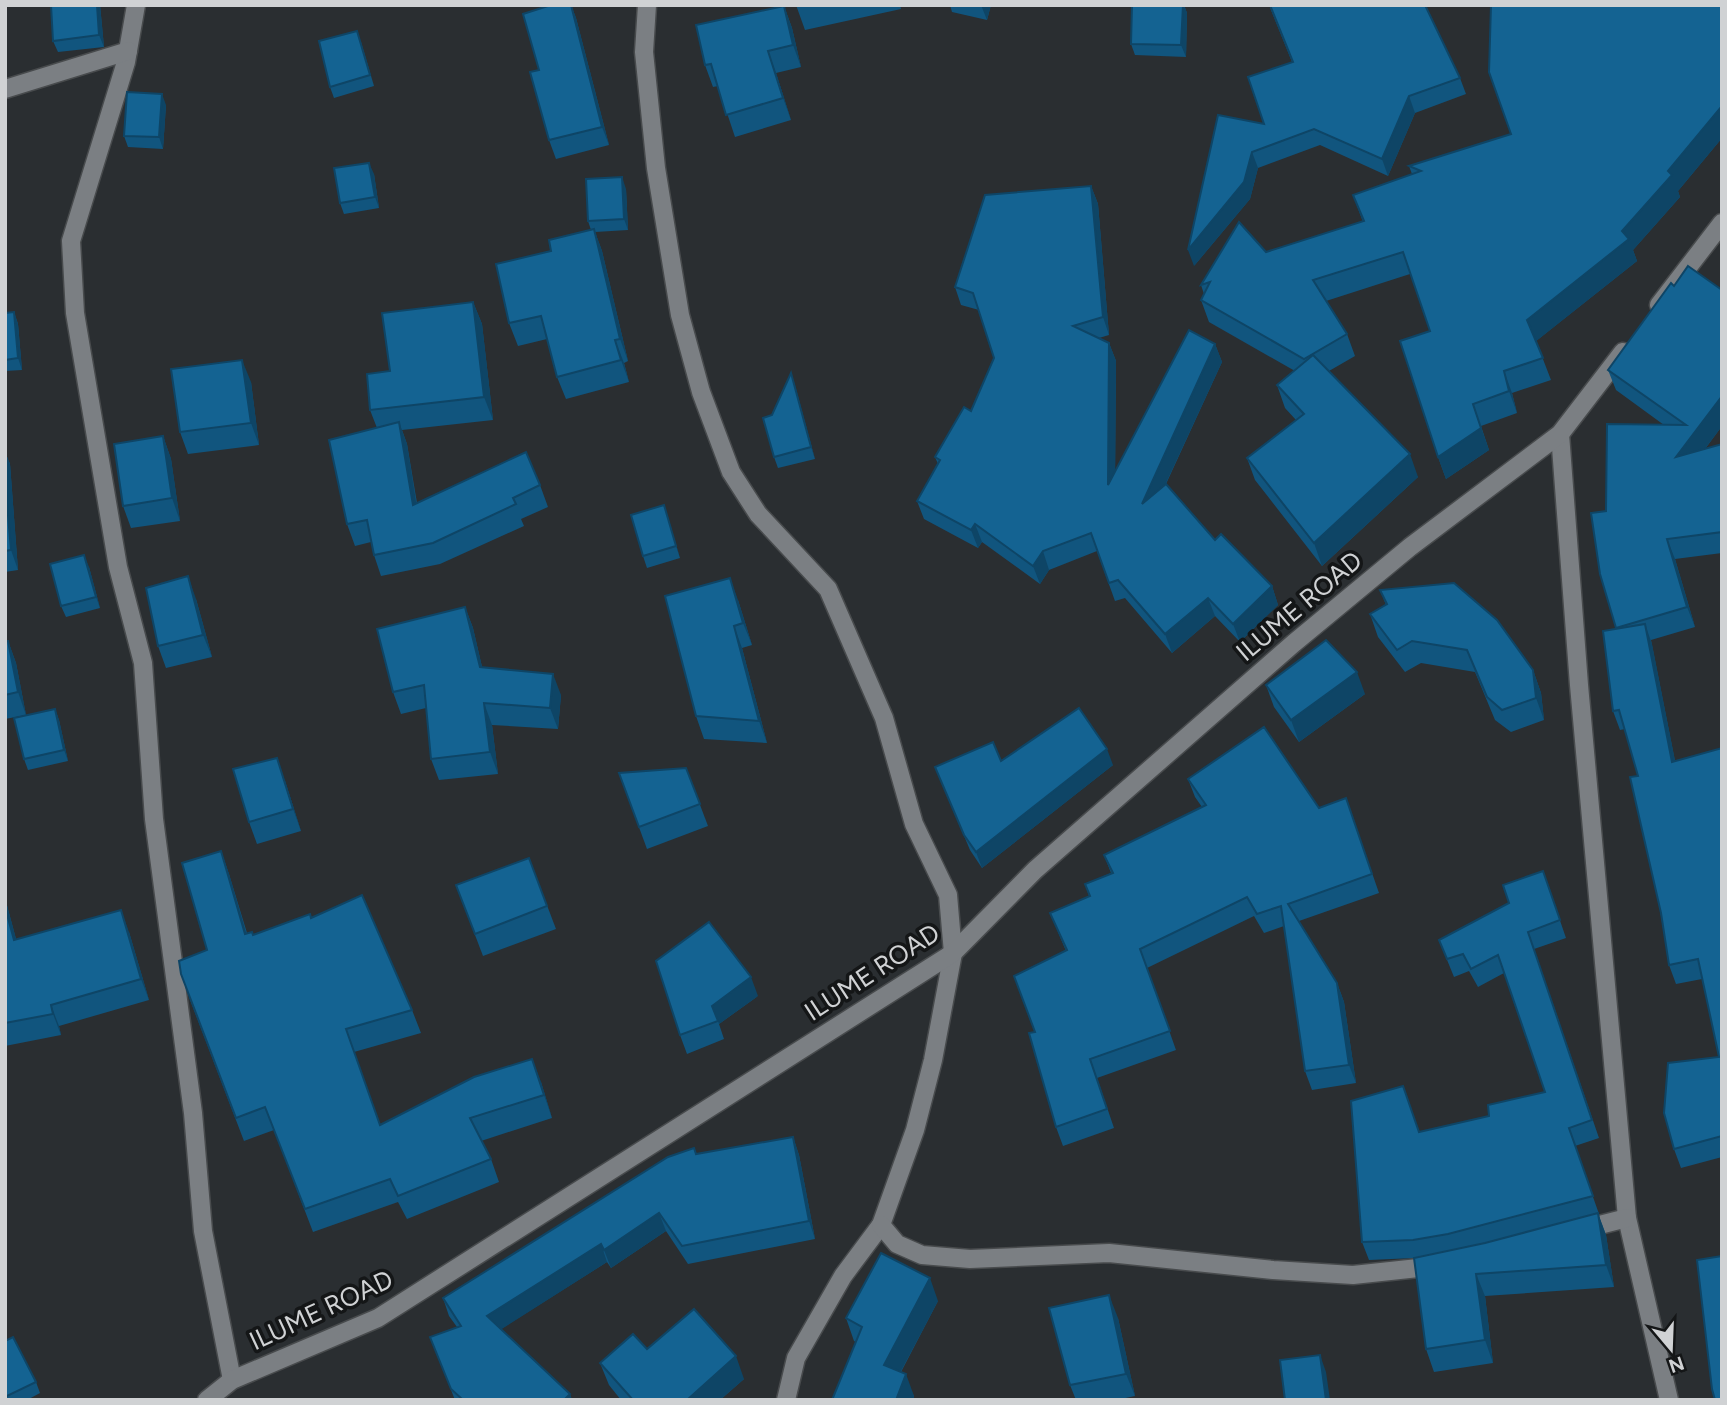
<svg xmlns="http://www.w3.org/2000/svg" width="1727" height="1405" font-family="Figtree,sans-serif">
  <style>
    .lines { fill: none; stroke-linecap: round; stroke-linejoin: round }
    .minor-casing { stroke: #484b4d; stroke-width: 21 }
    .minor { stroke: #7b7f83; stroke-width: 18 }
    .wall { fill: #11557e }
    .shaded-wall { fill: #0e4566 }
    .building { fill: #146392; stroke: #0e4566; stroke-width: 2 }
    .labels { text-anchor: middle; stroke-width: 7; stroke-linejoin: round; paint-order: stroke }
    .street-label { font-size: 26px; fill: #d0d2d4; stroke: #141617 }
  </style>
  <rect width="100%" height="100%" fill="#2a2e31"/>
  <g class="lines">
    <g class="minor-casing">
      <g id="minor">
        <polyline points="136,5 126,62 71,241 75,313 118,567 143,663 154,819 193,1113 203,1231 232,1380"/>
        <polyline points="647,5 644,52 656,168 680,315 701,392 731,472 758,514 828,589 884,718 914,824 948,895 953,953 933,1060 915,1130 881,1225 843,1276 796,1358 786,1400"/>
        <polyline points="5,89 128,51"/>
        <polyline points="1659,305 1722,223"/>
        <polyline points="1560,434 1579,685 1627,1218 1669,1400"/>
        <polyline points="881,1225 897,1244 922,1255 970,1259 1109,1253 1273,1270 1353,1275 1437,1266"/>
        <polyline points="1580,1230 1627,1218"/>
        <polyline points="207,1400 232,1380 378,1318 953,953 1035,870 1294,643 1410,547 1560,434 1623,352"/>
      </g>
    </g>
    <use href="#minor" class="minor"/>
  </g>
  <g class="wall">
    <polygon points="100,5 104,47 58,52 53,41"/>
    <polygon points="551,5 571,5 576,18 609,145 556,159 549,140"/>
    <polygon points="796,5 900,5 901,9 805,30"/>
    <polygon points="950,5 991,5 987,20 952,12"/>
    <polygon points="1132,5 1184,5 1187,13 1186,57 1135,55 1131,44"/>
    <polygon points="1269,5 1425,5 1460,78 1466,94 1415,113 1388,176 1320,145 1258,168 1250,199 1194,266 1264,124 1292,62"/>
    <polygon points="1722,5 1722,138 1678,191 1680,197 1633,250 1637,261 1536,341 1551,380 1512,393 1517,413 1481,426 1489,450 1446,479 1438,457 1430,331 1410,274 1326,301 1347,334 1355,356 1329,371 1418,477 1322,566 1255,480 1247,458 1296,420 1285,408 1277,385 1295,371 1209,322 1201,300 1204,294 1201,285 1266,252 1363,222 1353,195 1412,174 1409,166 1511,134"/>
    <polygon points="784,6 792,28 801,67 776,73 791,120 735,137 718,86 713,87 705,65"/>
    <polygon points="361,42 374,86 334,98 330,87"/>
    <polygon points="166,105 163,149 128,147 124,136"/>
    <polygon points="374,174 379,208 344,214 340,203"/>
    <polygon points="1091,186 1098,204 1109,335 1099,338 1109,343 1116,361 1115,472 1215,344 1222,362 1166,484 1215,540 1272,586 1278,605 1240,642 1215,616 1172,653 1125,598 1115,601 1097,551 1049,570 1040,584 982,542 978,548 924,519 917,501 938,464 935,457 971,411 994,358 979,310 961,305 955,287"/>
    <polygon points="626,189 628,230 595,232 602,251 628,361 624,363 629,382 566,399 557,377 547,339 518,346 509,323 551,251 591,230 588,221"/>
    <polygon points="1674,286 1722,290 1722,426 1705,449 1722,444 1722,553 1675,559 1695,627 1651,640 1675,761 1722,748 1722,1157 1681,1168 1674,1149 1719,1057 1702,979 1676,984 1669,965 1638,776 1625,729 1620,730 1613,711 1616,629 1606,511 1664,425 1616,390 1608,370"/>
    <polygon points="473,302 482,324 493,420 402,430 407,444 417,503 540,485 548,507 521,519 524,526 440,564 381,576 374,555 371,542 355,546 347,524 377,428 370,410 390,371"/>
    <polygon points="14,312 18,324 22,370 5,371 5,313"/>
    <polygon points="791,373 815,459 778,468 774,457 772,415"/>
    <polygon points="251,382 259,445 188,454 180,432"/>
    <polygon points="163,436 171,459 180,521 131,528 123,506"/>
    <polygon points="5,452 10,464 18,570 5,572"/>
    <polygon points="664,505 680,558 647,568 643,556"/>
    <polygon points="89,567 100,608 66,617 61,606"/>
    <polygon points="1380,590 1533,670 1541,693 1544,720 1511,732 1495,720 1475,672 1421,663 1405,672 1378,637 1370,614 1386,605"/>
    <polygon points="196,599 212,657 166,668 158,646"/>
    <polygon points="738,600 752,645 742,648 767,743 704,739 696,716"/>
    <polygon points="465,607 473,628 482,667 561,695 558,729 492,725 498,774 439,780 431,759 426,708 401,714 393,692"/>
    <polygon points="5,641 8,641 16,663 26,715 5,719"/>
    <polygon points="1266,685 1365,694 1299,742 1274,707"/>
    <polygon points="55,709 59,720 68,761 28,770 24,759"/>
    <polygon points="1001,761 1113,765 982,868 970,850 935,767"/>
    <polygon points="686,768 708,826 647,849 619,773"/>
    <polygon points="1188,779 1319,808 1346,798 1379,893 1299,921 1337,983 1344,1002 1356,1083 1312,1090 1305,1071 1284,926 1264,933 1254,916 1147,968 1176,1050 1097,1078 1114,1128 1063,1146 1056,1127 1034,1032 1066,951 1050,913 1089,896 1085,884 1111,873 1104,855 1202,807 1195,797"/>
    <polygon points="285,781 301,831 257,844 249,822"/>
    <polygon points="221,851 229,874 247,933 253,935 311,918 412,1010 421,1033 354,1052 380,1125 541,1082 552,1118 481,1141 491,1159 499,1182 407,1219 398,1202 313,1232 274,1130 244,1141 189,997 207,950"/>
    <polygon points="529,858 556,929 483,956 456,885"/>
    <polygon points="1543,871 1566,938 1534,949 1599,1138 1575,1146 1599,1214 1598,1214 1606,1235 1614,1287 1485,1296 1493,1363 1434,1372 1426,1349 1414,1258 1369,1260 1362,1242 1420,1132 1489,1116 1545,1092 1504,973 1478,987 1469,971 1454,977 1439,940 1509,903"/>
    <polygon points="5,898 16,939 129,932 149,1000 59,1026 61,1035 5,1046"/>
    <polygon points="758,996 719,1024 724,1039 687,1054 680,1035"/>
    <polygon points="793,1137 799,1155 815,1239 688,1264 666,1231 611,1268 607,1262 501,1329 570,1394 572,1400 455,1400 430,1337 457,1327 449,1316 443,1298"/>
    <polygon points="938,1301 901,1372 914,1396 913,1400 832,1400 856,1342 854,1341 846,1318"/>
    <polygon points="1118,1318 1135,1396 1116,1400 1076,1400 1070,1385"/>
    <polygon points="5,1341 36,1382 40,1393 27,1400 5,1400"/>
    <polygon points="647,1349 744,1379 720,1400 621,1400 609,1385 600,1363"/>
  </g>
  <g class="shaded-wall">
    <polygon points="97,5 100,5 104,47 99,35"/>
    <polygon points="571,5 576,18 609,145 602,127"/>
    <polygon points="981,5 991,5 987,20"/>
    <polygon points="1183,5 1184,5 1187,13 1186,57 1181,45"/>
    <polygon points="784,6 792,28 801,67 793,45"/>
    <polygon points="768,51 776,73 791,120 783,98"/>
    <polygon points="162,94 166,105 163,149 159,137"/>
    <polygon points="1409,96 1415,113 1388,176 1382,159"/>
    <polygon points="1722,106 1722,138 1678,191 1680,197 1633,250 1637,261 1535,342 1527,320 1622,231 1668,171"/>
    <polygon points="1252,152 1258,168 1250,199 1194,266 1188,250"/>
    <polygon points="369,163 374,174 379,208 375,197"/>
    <polygon points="622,177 626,189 628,230 624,219"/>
    <polygon points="1091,186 1098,204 1109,335 1103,317"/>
    <polygon points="594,229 602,251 628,361 620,339"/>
    <polygon points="473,302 482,324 493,420 484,397"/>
    <polygon points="14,312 18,324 22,370 18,358"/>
    <polygon points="615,340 624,363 629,382 621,360"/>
    <polygon points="1109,343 1116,361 1115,503 1108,485"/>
    <polygon points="1215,344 1222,362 1148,522 1142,504"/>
    <polygon points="242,360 251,382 259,445 251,423"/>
    <polygon points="1504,371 1512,393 1517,413 1509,391"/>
    <polygon points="791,373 795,385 815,459 811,447"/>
    <polygon points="1722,396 1722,426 1684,477 1676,457"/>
    <polygon points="1473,404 1489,450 1446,479 1438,457"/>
    <polygon points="399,422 407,444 420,527 413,505"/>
    <polygon points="163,436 171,459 180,521 172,498"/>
    <polygon points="5,452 10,464 18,570 11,550 5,481"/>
    <polygon points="1410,454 1418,477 1322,566 1314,543"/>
    <polygon points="664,505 668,517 680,558 676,546"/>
    <polygon points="975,524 982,542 978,548 971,530"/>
    <polygon points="1667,539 1675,559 1695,627 1687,607"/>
    <polygon points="1043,551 1049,570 1040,584 1033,566"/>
    <polygon points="84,555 89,567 100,608 96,597"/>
    <polygon points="188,576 196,599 212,657 203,635"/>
    <polygon points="730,578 738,600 752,645 743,623"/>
    <polygon points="1272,586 1278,605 1240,642 1233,624"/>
    <polygon points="1208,598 1215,616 1172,653 1165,634"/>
    <polygon points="465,607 473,628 487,688 480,667"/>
    <polygon points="1645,624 1652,644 1679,781 1672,762"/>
    <polygon points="734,626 742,648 767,743 759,721"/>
    <polygon points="8,641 16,663 26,715 18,692"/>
    <polygon points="1533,670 1541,693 1544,720 1536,698"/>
    <polygon points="1357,672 1365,694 1299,742 1291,720"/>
    <polygon points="553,674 561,695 558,729 550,708"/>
    <polygon points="484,703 492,725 498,774 490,752"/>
    <polygon points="55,709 59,720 68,761 64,750"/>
    <polygon points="1107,749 1113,765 982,868 976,852"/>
    <polygon points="277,758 285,781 301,831 293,809"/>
    <polygon points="221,851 229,874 253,957 245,934"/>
    <polygon points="5,898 22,961 14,940 5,907"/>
    <polygon points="121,910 129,932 149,1000 141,979"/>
    <polygon points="751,977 758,996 719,1024 712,1006"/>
    <polygon points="1337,983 1344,1002 1356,1083 1349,1065"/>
    <polygon points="51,1005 59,1026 61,1035 53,1014"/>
    <polygon points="532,1059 541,1082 552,1118 544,1095"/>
    <polygon points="793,1137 799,1155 815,1239 809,1221"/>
    <polygon points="659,1213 666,1231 611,1268 604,1250"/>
    <polygon points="1598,1213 1606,1235 1614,1287 1606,1265"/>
    <polygon points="601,1244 607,1262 494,1334 487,1316"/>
    <polygon points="1476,1274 1485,1296 1493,1363 1485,1340"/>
    <polygon points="930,1278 938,1301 892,1388 884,1365"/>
    <polygon points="1109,1295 1118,1318 1135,1396 1126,1374"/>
    <polygon points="1320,1355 1326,1372 1330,1400 1326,1400"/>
    <polygon points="736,1356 744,1379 720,1400 687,1400"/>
    <polygon points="906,1374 914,1396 913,1400 896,1400"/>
    <polygon points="570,1394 572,1400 564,1400"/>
  </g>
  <g class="building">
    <polygon points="51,5 97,5 99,35 53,41"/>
    <polygon points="551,5 571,5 602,127 549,140 530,72 539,70 523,14"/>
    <polygon points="1132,5 1183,5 1181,45 1131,44"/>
    <polygon points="1270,5 1425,5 1460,78 1409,96 1382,159 1314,129 1252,152 1244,182 1188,250 1218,115 1264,124 1248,77 1293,62"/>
    <polygon points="1491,5 1722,5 1722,106 1668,171 1672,175 1622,231 1629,239 1527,320 1543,358 1504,371 1509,391 1473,404 1481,428 1438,457 1400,341 1430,331 1403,252 1313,280 1347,334 1304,359 1201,300 1210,282 1201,285 1239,222 1266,252 1364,221 1353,195 1421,171 1409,166 1511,134 1489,72"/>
    <polygon points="784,6 793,45 768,51 783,98 726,115 711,64 705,65 696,25"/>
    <polygon points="357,31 370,75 330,87 319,41"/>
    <polygon points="127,92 162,94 159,137 124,136"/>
    <polygon points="369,163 375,197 340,203 334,168"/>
    <polygon points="622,177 624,219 588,221 586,179"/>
    <polygon points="1091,186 1103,317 1073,326 1109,343 1108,485 1189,330 1215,344 1142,504 1166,484 1215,540 1221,534 1272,586 1233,624 1208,598 1165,634 1118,580 1109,583 1091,533 1043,551 1033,566 975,524 971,530 917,501 940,460 935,457 964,407 971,411 994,358 973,293 955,287 985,195"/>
    <polygon points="594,229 620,339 615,340 621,360 557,377 541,316 509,323 496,264 551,251 549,240"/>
    <polygon points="1688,266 1722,290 1722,396 1676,457 1722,444 1722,532 1667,539 1687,607 1616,628 1600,574 1591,513 1606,511 1607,424 1686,425 1608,370 1671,283 1674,286"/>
    <polygon points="473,302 484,397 370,410 367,374 390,371 382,313"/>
    <polygon points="14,312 18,358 5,360 5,313"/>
    <polygon points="1313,355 1410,454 1314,543 1247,458 1304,414 1277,385"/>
    <polygon points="242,360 251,423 180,432 171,369"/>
    <polygon points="791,373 811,447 774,457 763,418 772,415"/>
    <polygon points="399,422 413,505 526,452 540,485 513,498 516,504 433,543 374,555 367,520 347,524 329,440"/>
    <polygon points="163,436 172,498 123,506 114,444"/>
    <polygon points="5,481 11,550 5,551"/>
    <polygon points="664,505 676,546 643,556 631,515"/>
    <polygon points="84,555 96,597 61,606 50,564"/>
    <polygon points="188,576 203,635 158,646 146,588"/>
    <polygon points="730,578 743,623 734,626 759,721 696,716 665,596"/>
    <polygon points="1454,583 1497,620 1533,670 1536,698 1502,710 1487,697 1467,650 1412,641 1397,650 1370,614 1387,604 1380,590"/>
    <polygon points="465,607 480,667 553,674 550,708 484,703 490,752 431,759 424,685 393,692 377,629"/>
    <polygon points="1645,624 1672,762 1722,748 1722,1136 1674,1149 1664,1113 1668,1063 1719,1057 1698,959 1669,965 1661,913 1630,777 1638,776 1619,710 1613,711 1603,631"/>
    <polygon points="1326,640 1357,672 1291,720 1266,685"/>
    <polygon points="5,641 8,641 18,692 5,695"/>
    <polygon points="1079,708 1107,749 976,852 964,835 935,767 993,742 1001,761"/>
    <polygon points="55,709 64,750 24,759 14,718"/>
    <polygon points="1264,727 1319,808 1346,798 1372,874 1288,904 1337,983 1349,1065 1305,1071 1281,906 1257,914 1247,897 1140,949 1170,1031 1090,1059 1107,1109 1056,1127 1029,1033 1035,1032 1014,976 1067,950 1050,913 1090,896 1085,884 1113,873 1104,855 1206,805 1188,779"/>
    <polygon points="277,758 293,809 249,822 233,769"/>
    <polygon points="686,768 700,804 639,827 619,773"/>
    <polygon points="221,851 245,934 252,932 253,935 310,914 311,918 362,895 412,1010 346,1029 380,1125 474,1077 532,1059 544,1095 470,1118 491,1159 398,1196 390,1179 305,1209 265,1107 236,1118 181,974 179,961 207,950 182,863"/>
    <polygon points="529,858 547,906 475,934 456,885"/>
    <polygon points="1543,871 1560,920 1528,932 1592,1120 1569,1128 1593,1196 1448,1234 1413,1240 1362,1242 1351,1101 1403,1086 1419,1132 1489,1116 1488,1105 1545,1092 1498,955 1471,969 1463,954 1447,959 1439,940 1509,903 1503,885"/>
    <polygon points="5,907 14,940 121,910 141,979 51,1005 53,1014 5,1023"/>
    <polygon points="709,922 751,977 712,1006 718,1021 680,1035 656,961"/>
    <polygon points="793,1137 809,1221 682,1246 659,1213 604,1250 601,1244 487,1316 570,1394 564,1400 463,1400 451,1389 430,1337 461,1326 443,1298 668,1157 694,1148 696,1154"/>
    <polygon points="1598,1213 1606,1265 1476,1274 1485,1340 1426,1349 1414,1258 1485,1243"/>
    <polygon points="881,1253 930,1278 884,1365 906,1374 896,1400 832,1400 862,1327 846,1318"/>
    <polygon points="1722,1256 1722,1400 1715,1400 1712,1389 1697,1260"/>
    <polygon points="1109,1295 1126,1374 1070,1385 1049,1308"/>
    <polygon points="694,1309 736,1356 687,1400 633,1400 600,1363 633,1334 647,1349"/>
    <polygon points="13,1337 36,1382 5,1397 5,1341"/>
    <polygon points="1320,1355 1326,1400 1285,1400 1280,1360"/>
  </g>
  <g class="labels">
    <g class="street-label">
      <text transform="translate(1299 606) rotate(-40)" y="9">ILUME ROAD</text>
      <text transform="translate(872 972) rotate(-33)" y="9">ILUME ROAD</text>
      <text transform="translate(321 1310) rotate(-25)" y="9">ILUME ROAD</text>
    </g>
  </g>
  <rect width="1727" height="1405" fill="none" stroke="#d0d2d4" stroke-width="14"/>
  <g transform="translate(1671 1349) rotate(161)" stroke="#141617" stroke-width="5" paint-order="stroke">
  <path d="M0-5L12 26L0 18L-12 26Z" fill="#d0d2d4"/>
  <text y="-10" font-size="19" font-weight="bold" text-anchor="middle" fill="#d0d2d4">N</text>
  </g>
</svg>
